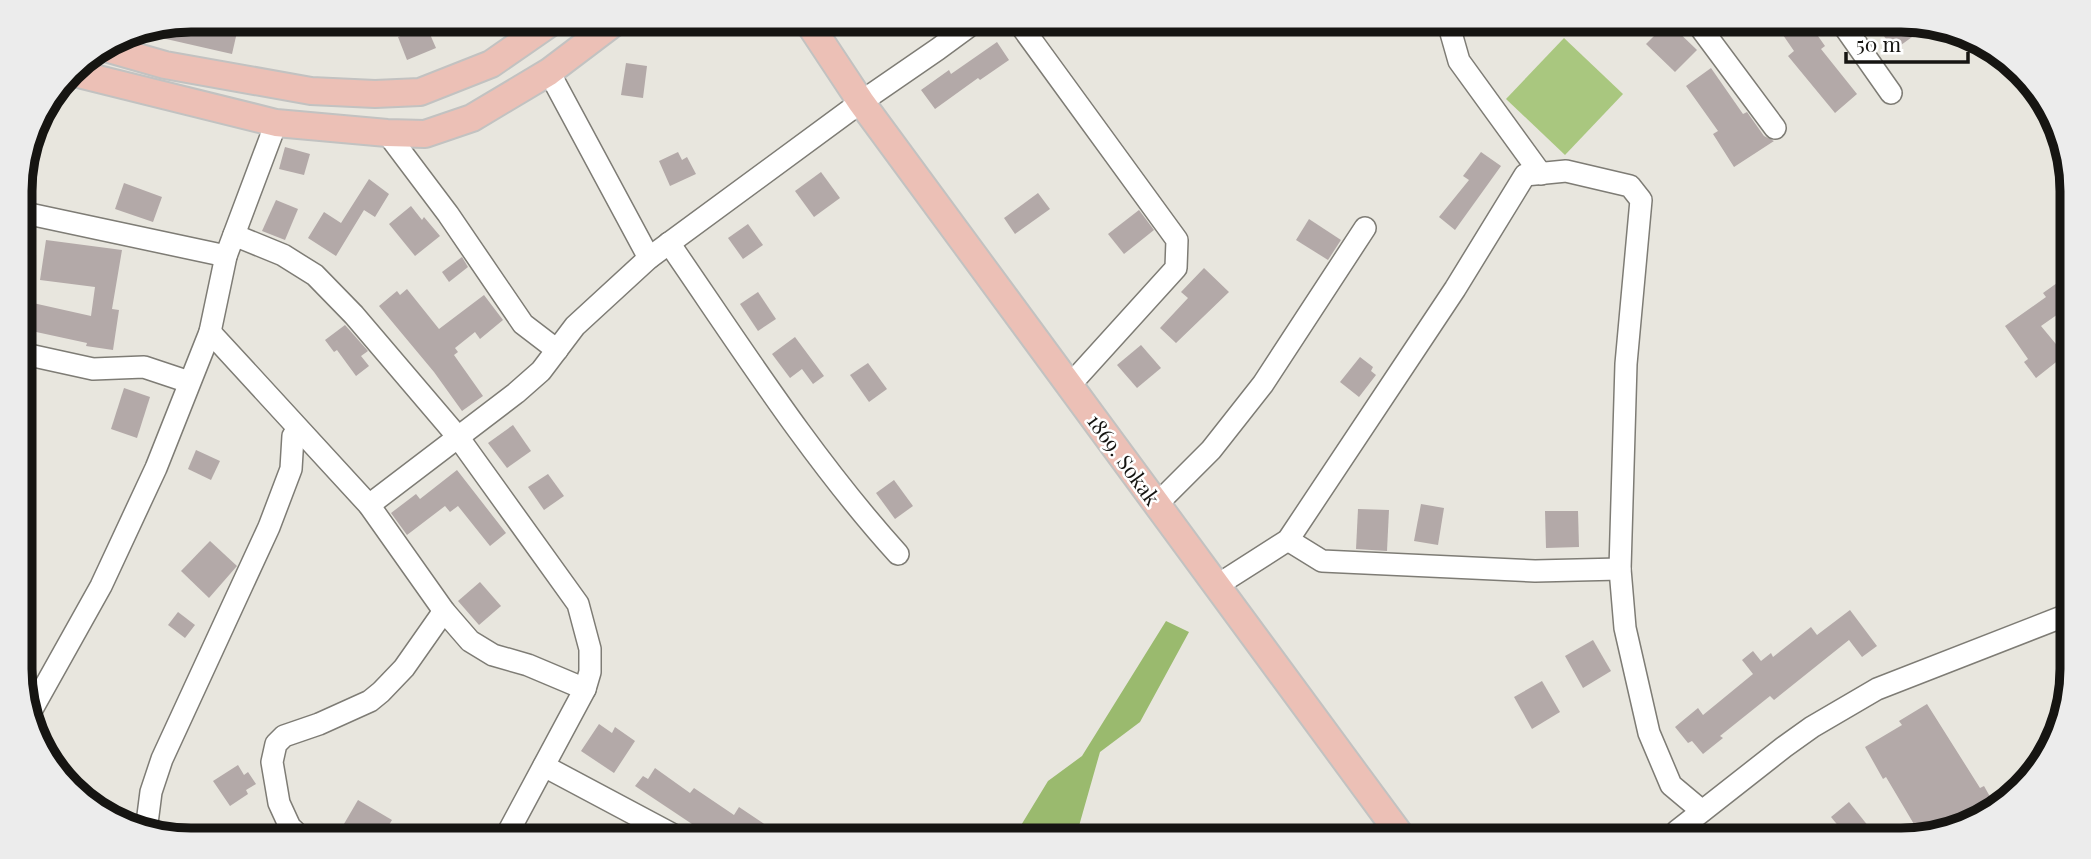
<svg xmlns="http://www.w3.org/2000/svg" width="2091" height="859" font-family="'Playfair Display',serif">
  <style>
    .green { fill: #a9c77f }
    .forest { fill: #9aba6e }
    .building { fill: #b3a9a8 }
    .lines { fill: none; stroke-linecap: round; stroke-linejoin: round }
    .minor-casing { stroke: #7e7c75; stroke-width: 24 }
    .major-casing { stroke: #c2c2c1; stroke-width: 30 }
    .minor { stroke: #fff; stroke-width: 21 }
    .major { stroke: #ecc0b6; stroke-width: 26 }
    .labels { text-anchor: middle; stroke-width: 5; stroke-linejoin: round; paint-order: stroke }
    .street-label { font-size: 21px; fill: #161512; stroke: #fff }
    .rim { fill: none; stroke: #161512; stroke-width: 9 }
  </style>
  <rect width="100%" height="100%" fill="#e8e6de"/>
  <polygon class="green" points="1564,38 1623,94 1565,155 1506,99"/>
  <polygon class="forest" points="1166,621 1189,632 1140,722 1100,752 1075,840 1012,840 1048,781 1082,756"/>
  <g class="building">
    <polygon points="191,19 240,19 232,54 131,31"/>
    <polygon points="1772,19 1806,19 1825,46 1821,49 1857,94 1835,113 1788,56 1794,51"/>
    <polygon points="1890,19 1911,21 1919,32 1894,50 1878,28"/>
    <polygon points="1668,22 1697,50 1675,72 1646,44"/>
    <polygon points="426,25 436,48 407,60 398,37"/>
    <polygon points="997,42 1009,60 980,80 978,78 935,109 921,90 949,70 951,74"/>
    <polygon points="626,63 647,66 643,98 621,95"/>
    <polygon points="1711,68 1743,114 1747,112 1764,136 1774,141 1734,167 1713,134 1718,131 1686,86"/>
    <polygon points="285,147 310,154 304,175 279,169"/>
    <polygon points="678,152 682,160 687,157 696,174 670,186 659,161"/>
    <polygon points="1481,152 1501,166 1455,230 1439,217 1469,180 1463,176"/>
    <polygon points="821,172 840,198 814,217 795,191"/>
    <polygon points="369,179 389,194 375,217 364,210 336,256 308,238 324,212 341,223"/>
    <polygon points="124,183 162,197 153,222 115,209"/>
    <polygon points="1038,193 1050,209 1015,234 1004,218"/>
    <polygon points="276,200 298,209 285,240 262,231"/>
    <polygon points="411,206 422,220 424,217 440,236 415,256 389,224"/>
    <polygon points="1139,210 1154,230 1124,254 1108,234"/>
    <polygon points="1309,219 1341,240 1328,260 1296,240"/>
    <polygon points="748,224 763,245 743,259 728,238"/>
    <polygon points="46,240 122,250 112,309 119,310 113,350 86,346 87,343 27,330 33,303 91,316 95,287 40,280"/>
    <polygon points="462,257 468,267 449,282 442,272"/>
    <polygon points="1204,268 1229,292 1176,343 1160,328 1188,298 1181,292"/>
    <polygon points="2071,273 2071,305 2041,326 2065,355 2036,378 2024,362 2028,359 2005,326 2046,297 2043,293"/>
    <polygon points="407,289 439,329 484,295 503,320 480,339 475,332 455,348 458,352 454,355 483,396 462,411 434,372 379,306 397,291 400,295"/>
    <polygon points="758,292 776,319 758,331 740,304"/>
    <polygon points="345,325 368,351 361,356 369,366 356,376 337,350 334,352 325,340"/>
    <polygon points="795,337 824,376 813,384 802,369 790,378 772,354"/>
    <polygon points="1141,345 1161,368 1137,388 1117,365"/>
    <polygon points="1360,357 1373,367 1371,371 1376,375 1359,397 1340,382"/>
    <polygon points="868,363 887,389 869,402 850,375"/>
    <polygon points="124,388 150,397 137,438 111,429"/>
    <polygon points="513,425 531,451 507,468 488,443"/>
    <polygon points="196,450 220,461 211,480 188,469"/>
    <polygon points="457,470 506,533 490,546 458,506 450,512 445,506 407,535 391,513 416,494 420,499"/>
    <polygon points="548,474 564,496 544,510 528,487"/>
    <polygon points="894,480 913,506 895,519 876,493"/>
    <polygon points="1421,504 1444,508 1438,545 1414,541"/>
    <polygon points="1358,509 1389,510 1387,551 1356,549"/>
    <polygon points="1545,511 1578,511 1579,547 1546,548"/>
    <polygon points="210,541 237,566 209,598 181,571"/>
    <polygon points="480,582 501,606 479,625 458,601"/>
    <polygon points="1850,610 1877,646 1862,657 1849,640 1774,700 1770,696 1720,736 1723,738 1703,754 1692,741 1688,743 1675,727 1698,708 1703,715 1753,674 1742,660 1753,651 1761,661 1771,653 1773,657 1811,627 1817,635"/>
    <polygon points="178,612 195,625 185,638 168,625"/>
    <polygon points="1593,640 1611,671 1583,688 1565,656"/>
    <polygon points="1542,681 1560,712 1532,729 1514,697"/>
    <polygon points="1927,704 1980,788 1984,786 1997,809 1921,836 1886,777 1883,779 1865,747 1902,725 1899,721"/>
    <polygon points="599,724 612,733 615,727 635,741 614,773 581,751"/>
    <polygon points="238,765 244,775 248,772 256,784 246,790 248,794 230,806 213,781"/>
    <polygon points="655,768 690,793 694,788 734,815 739,807 788,840 732,840 712,826 707,834 635,786 643,776 648,779"/>
    <polygon points="358,800 392,820 380,840 358,840 341,829"/>
    <polygon points="1849,802 1869,827 1854,839 1849,839 1831,817"/>
  </g>
  <g class="lines">
    <g class="minor-casing">
      <g id="minor">
        <polyline points="1016,19 1177,240 1176,268 1069,386"/>
        <polyline points="1447,19 1459,61 1541,174"/>
        <polyline points="1694,19 1775,128"/>
        <polyline points="1839,19 1891,93"/>
        <polyline points="549,72 649,258"/>
        <polyline points="387,133 448,214 523,324 557,350"/>
        <polyline points="20,212 226,256"/>
        <polyline points="234,235 283,255 315,275 354,315 458,437 578,604 590,649 590,672 585,689 504,840"/>
        <path d="M669,243C742,349 812,459 898,554"/>
        <polyline points="210,332 369,505 444,611 470,641 493,655 528,665 585,689"/>
        <polyline points="20,353 93,369 144,367 189,382"/>
        <polyline points="369,505 516,393 541,371 575,326 649,258 861,102 938,49 968,27 974,19"/>
        <polyline points="1156,505 1211,450 1263,384 1365,228"/>
        <polyline points="1288,540 1322,561 1535,571 1620,569"/>
        <polyline points="1216,586 1288,540 1455,289 1525,175 1566,171 1630,186 1641,200 1626,364 1620,569 1625,628 1649,733 1671,785 1702,811"/>
        <polyline points="30,713 101,586 156,468 210,332 226,256 276,123"/>
        <polyline points="544,766 683,840"/>
        <polyline points="146,831 151,792 162,759 269,527 291,469 293,436 298,429"/>
        <polyline points="1671,839 1677,831 1784,747 1812,727 1877,689 2072,613"/>
        <polyline points="304,840 290,827 279,803 272,762 276,744 284,736 319,724 370,701 381,692 404,668 444,611"/>
        <polyline points="843,840 845,836"/>
      </g>
    </g>
    <g class="major-casing">
      <g id="major">
        <polyline points="806,19 861,102 1404,840"/>
        <polyline points="102,47 165,65 311,91 375,94 420,92 491,64 556,19"/>
        <polyline points="70,72 276,123 387,133 425,134 472,118 549,72 619,19"/>
      </g>
    </g>
    <use href="#minor" class="minor"/>
    <use href="#major" class="major"/>
  </g>
  <g class="labels">
    <g class="street-label">
      <text transform="translate(1123 460) rotate(54)" y="7">1869. Sokak</text>
    </g>
  </g>
  <path d="M0 0H2091V859H0ZM191 32H1901A159 159 0 0 1 2060 191V669A159 159 0 0 1 1901 828H191A159 159 0 0 1 32 669V191A159 159 0 0 1 191 32Z" fill="#ececec" fill-rule="evenodd"/>
  <path class="rim" d="M191 32H1901A159 159 0 0 1 2060 191V669A159 159 0 0 1 1901 828H191A159 159 0 0 1 32 669V191A159 159 0 0 1 191 32Z"/>
  <path d="M1846 52v10h122v-10" fill="none" stroke="#161512" stroke-width="3.5"/>
  <text x="1856" y="52" font-size="21" fill="#161512" stroke="#ffffff" stroke-width="5" paint-order="stroke">50 m</text>
</svg>
